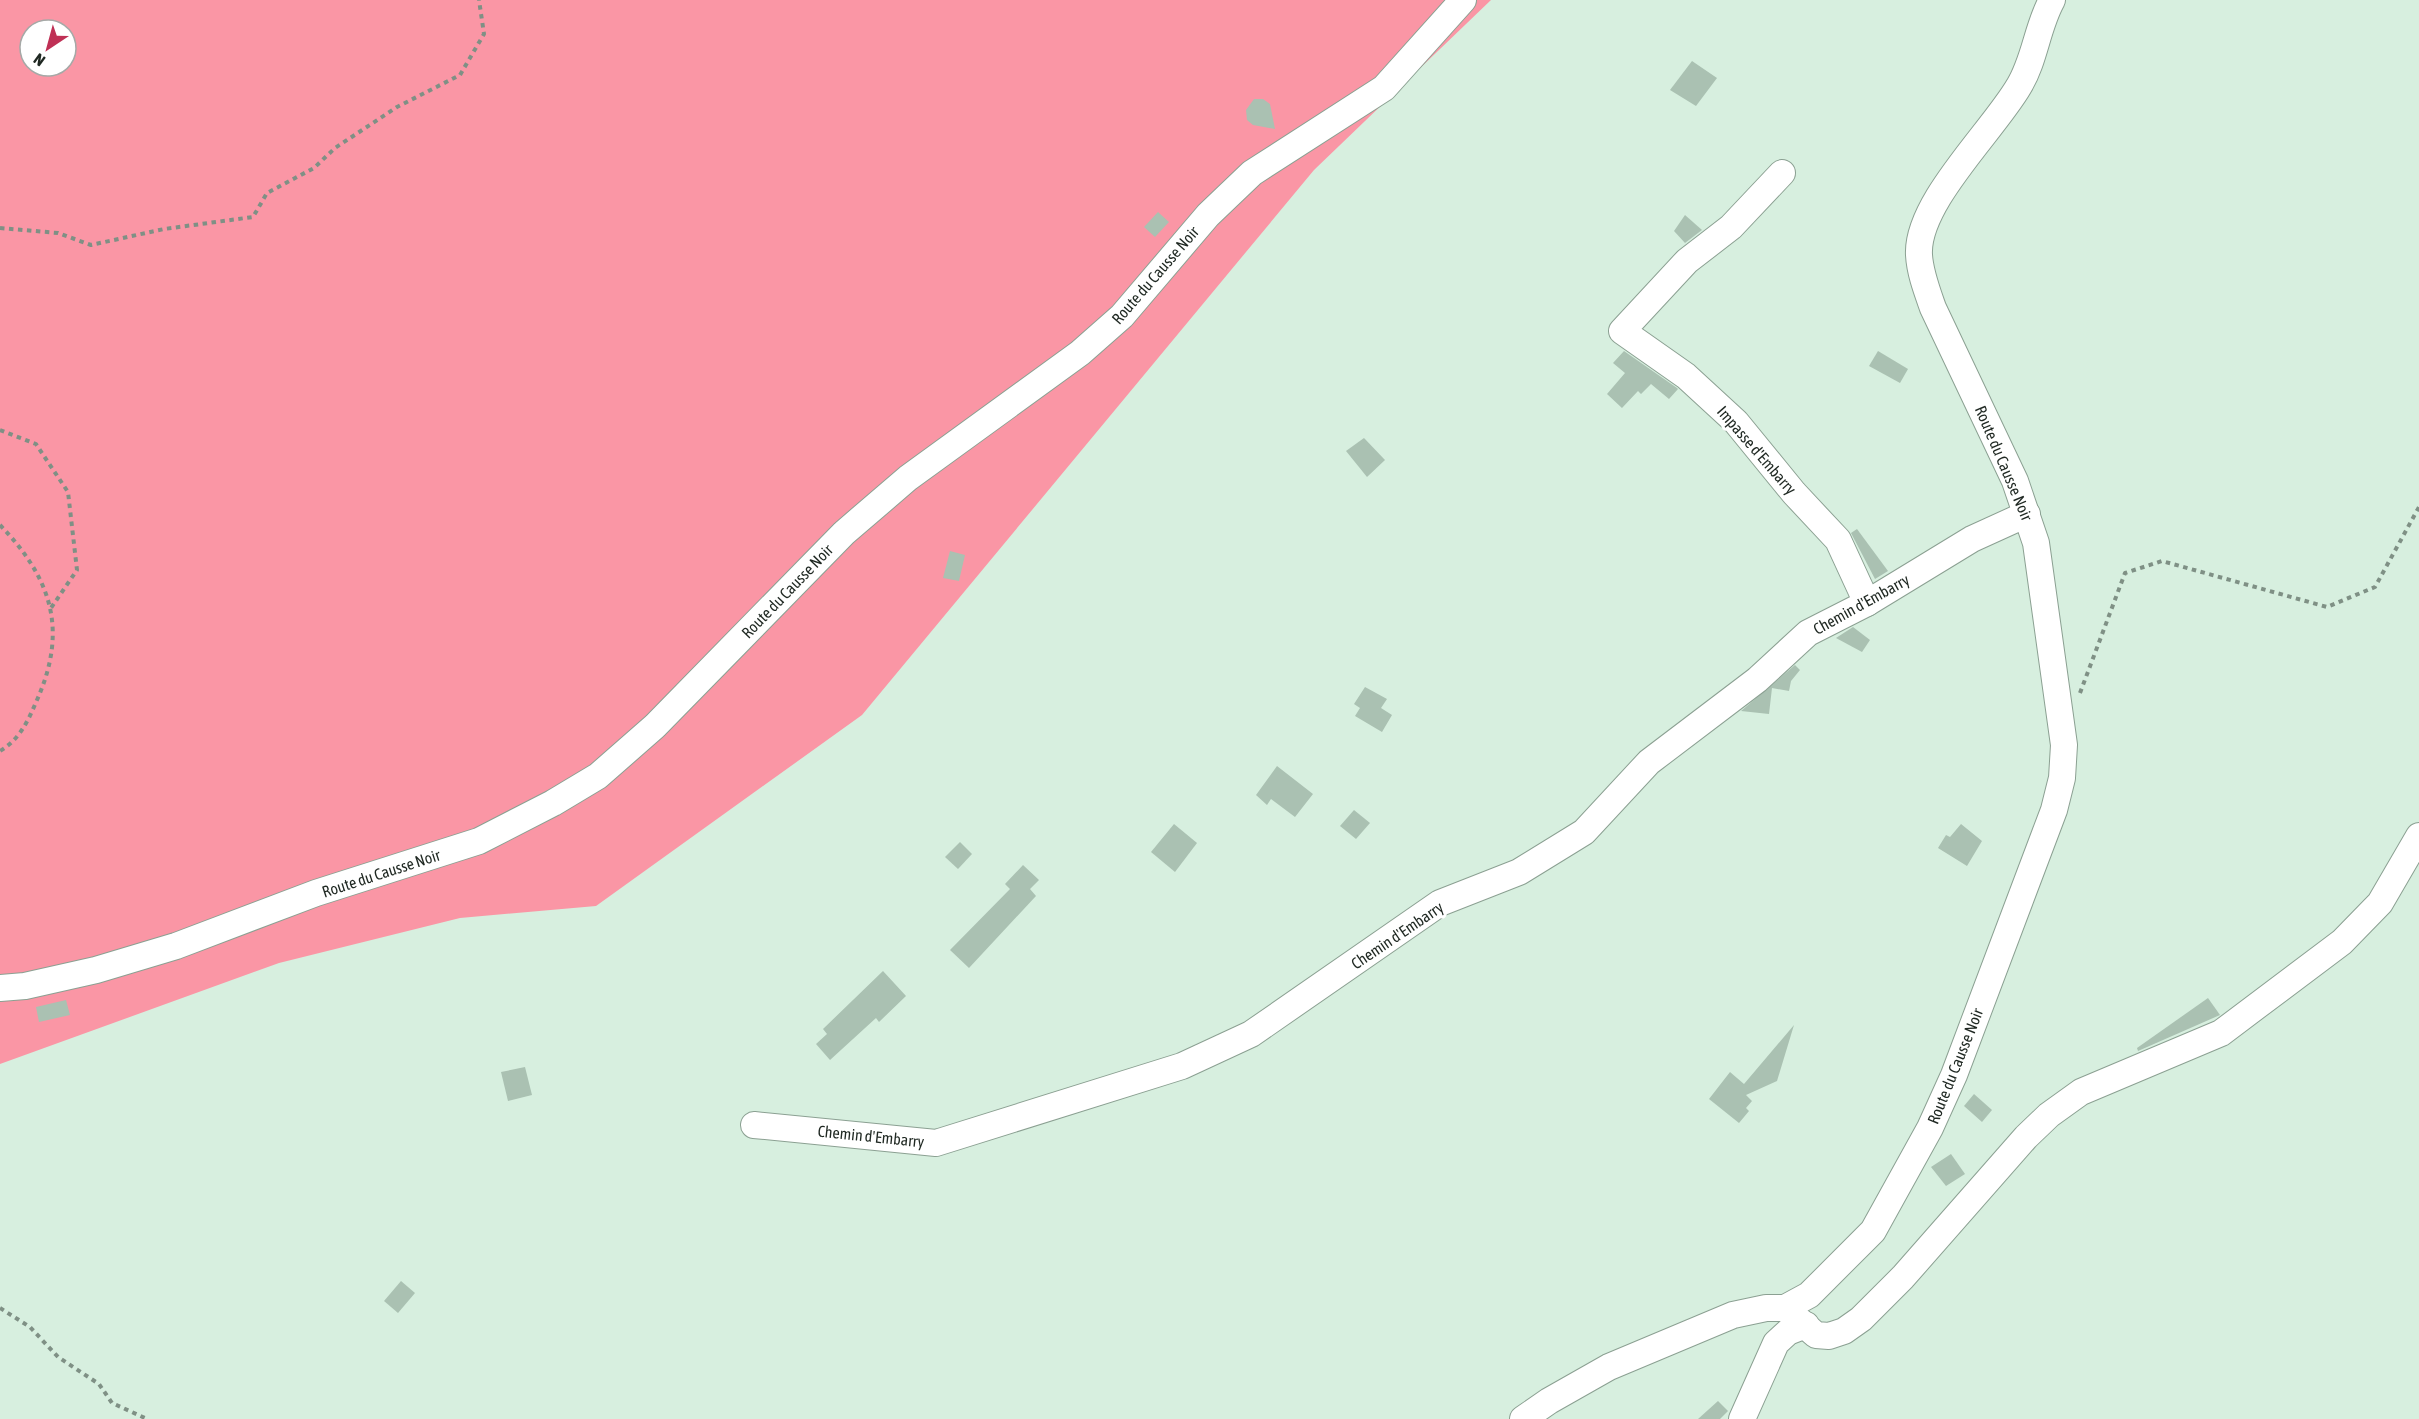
<svg xmlns="http://www.w3.org/2000/svg" width="2419" height="1419" font-family="'Asap Condensed',sans-serif">
  <style>
    .forest { fill: #fa96a5; fill-rule: evenodd }
    .building { fill: #aac1b2 }
    .lines { fill: none; stroke-linecap: round; stroke-linejoin: round }
    .minor-casing { stroke: #8ba092; stroke-width: 28 }
    .path { stroke: #7f9085; stroke-width: 4; stroke-dasharray: 4.5 4.5; stroke-linecap: butt }
    .minor { stroke: #fff; stroke-width: 26 }
    .labels { text-anchor: middle; stroke-width: 6; stroke-linejoin: round; paint-order: stroke }
    .street-label { font-size: 16px; fill: #1f2822; stroke: #fff }
  </style>
  <rect width="100%" height="100%" fill="#d7efdf"/>
  <path class="forest" d="M0,0H1491L1314,170L862,715L596,906L460,918L279,963L0,1064ZM30,30H66V66H30Z"/>
  <g class="building">
    <polygon points="1692,61 1717,78 1696,106 1670,90"/>
    <polygon points="1254,99 1263,99 1270,104 1275,129 1253,125 1247,120 1246,110"/>
    <polygon points="1158,212 1169,222 1155,237 1144,227"/>
    <polygon points="1685,215 1702,230 1685,243 1674,231"/>
    <polygon points="1624,351 1677,388 1678,389 1669,399 1651,384 1641,394 1638,391 1622,408 1607,394 1625,373 1613,363"/>
    <polygon points="1878,351 1908,369 1900,383 1869,366"/>
    <polygon points="1364,438 1385,460 1367,477 1346,451"/>
    <polygon points="1857,529 1888,571 1875,579 1851,533"/>
    <polygon points="950,551 965,555 959,581 943,578"/>
    <polygon points="1853,627 1870,640 1862,652 1836,638"/>
    <polygon points="1795,665 1800,670 1791,681 1789,691 1772,688 1769,714 1741,711"/>
    <polygon points="1365,687 1387,699 1381,708 1392,715 1382,732 1355,716 1360,708 1354,704"/>
    <polygon points="1277,766 1313,794 1295,817 1271,799 1267,805 1256,795"/>
    <polygon points="1354,810 1370,823 1356,839 1340,826"/>
    <polygon points="1174,824 1197,843 1175,872 1151,852"/>
    <polygon points="1961,824 1982,841 1967,866 1938,848 1946,835 1950,837"/>
    <polygon points="960,842 972,854 958,869 945,857"/>
    <polygon points="1023,865 1039,880 1030,889 1036,896 969,968 950,950 1010,889 1005,884"/>
    <polygon points="883,971 906,996 879,1022 876,1018 830,1060 816,1044 827,1034 823,1029"/>
    <polygon points="2208,998 2220,1015 2138,1051 2137,1048"/>
    <polygon points="66,1000 70,1015 39,1022 36,1007"/>
    <polygon points="1794,1025 1777,1081 1746,1095 1752,1101 1746,1108 1749,1111 1739,1123 1709,1099 1730,1072 1744,1084"/>
    <polygon points="525,1067 532,1095 508,1101 501,1072"/>
    <polygon points="1974,1094 1992,1110 1982,1122 1964,1106"/>
    <polygon points="1951,1154 1965,1174 1946,1186 1931,1167"/>
    <polygon points="401,1281 415,1293 398,1313 384,1301"/>
    <polygon points="1718,1401 1728,1411 1720,1419 1698,1419"/>
  </g>
  <g class="lines">
    <g class="minor-casing">
      <g id="minor">
        <polyline points="1782,173 1731,227 1687,261 1622,331 1686,376 1736,422 1794,493 1838,540 1867,603"/>
        <polyline points="0,988 25,986 96,970 176,946 316,893 479,841 553,803 598,776 655,726 844,533 908,478 1080,353 1122,316 1208,215 1252,173 1384,88 1463,0"/>
        <polyline points="754,1125 936,1143 1182,1066 1251,1034 1440,903 1519,872 1584,832 1649,762 1757,680 1808,633 1867,603 1972,539 2027,514"/>
        <polyline points="1785,1308 1816,1335 1829,1336 1844,1331 1861,1319 1903,1277 2026,1137 2049,1115 2081,1092 2221,1033 2342,942 2380,903 2419,836"/>
        <path d="M1523,1419L1549,1401L1609,1367L1733,1315L1766,1308H1785L1809,1295L1873,1231L1930,1128L1954,1075L2054,810L2062,778L2064,745L2036,543L2015,481L1933,308C1927,291 1920,273 1919,255C1916,203 1993,131 2019,86C2035,60 2037,27 2052,0"/>
        <polyline points="1742,1419 1776,1343 1788,1332 1806,1325"/>
      </g>
    </g>
    <g class="path">
      <polyline points="0,228 58,233 91,245 164,229 253,217 267,193 314,168 335,148 397,107 460,75 484,34 479,0"/>
      <polyline points="0,430 36,444 68,492 77,570 51,608"/>
      <path d="M0,525C52,579 68,630 37,700C28,721 20,739 0,751"/>
      <polyline points="2080,693 2125,573 2162,561 2327,607 2375,587 2419,507"/>
      <polyline points="0,1308 30,1327 58,1357 99,1384 112,1403 147,1419"/>
    </g>
    <use href="#minor" class="minor"/>
  </g>
  <g class="labels">
    <g class="street-label">
      <text transform="translate(1155 275) rotate(-49)" y="6">Route du Causse Noir</text>
      <text transform="translate(1757 450) rotate(49)" y="6">Impasse d'Embarry</text>
      <text transform="translate(2004 463) rotate(67)" y="6">Route du Causse Noir</text>
      <text transform="translate(787 591) rotate(-46)" y="6">Route du Causse Noir</text>
      <text transform="translate(1861 604) rotate(-29)" y="6">Chemin d'Embarry</text>
      <text transform="translate(381 873) rotate(-18)" y="6">Route du Causse Noir</text>
      <text transform="translate(1397 935) rotate(-34)" y="6">Chemin d'Embarry</text>
      <text transform="translate(1955 1066) rotate(-68)" y="6">Route du Causse Noir</text>
      <text transform="translate(871 1136) rotate(6)" y="6">Chemin d'Embarry</text>
    </g>
  </g>
  <g transform="translate(48 48) rotate(216)"><circle r="28" fill="#ffffff" stroke="#a5a9a7" stroke-width="1.5"/>
  <path d="M0-4.5L10 22L0 15L-10 22Z" fill="#bf3055"/>
  <text y="-9" font-size="16" font-weight="bold" text-anchor="middle" fill="#1f2822">N</text>
  </g>
</svg>
